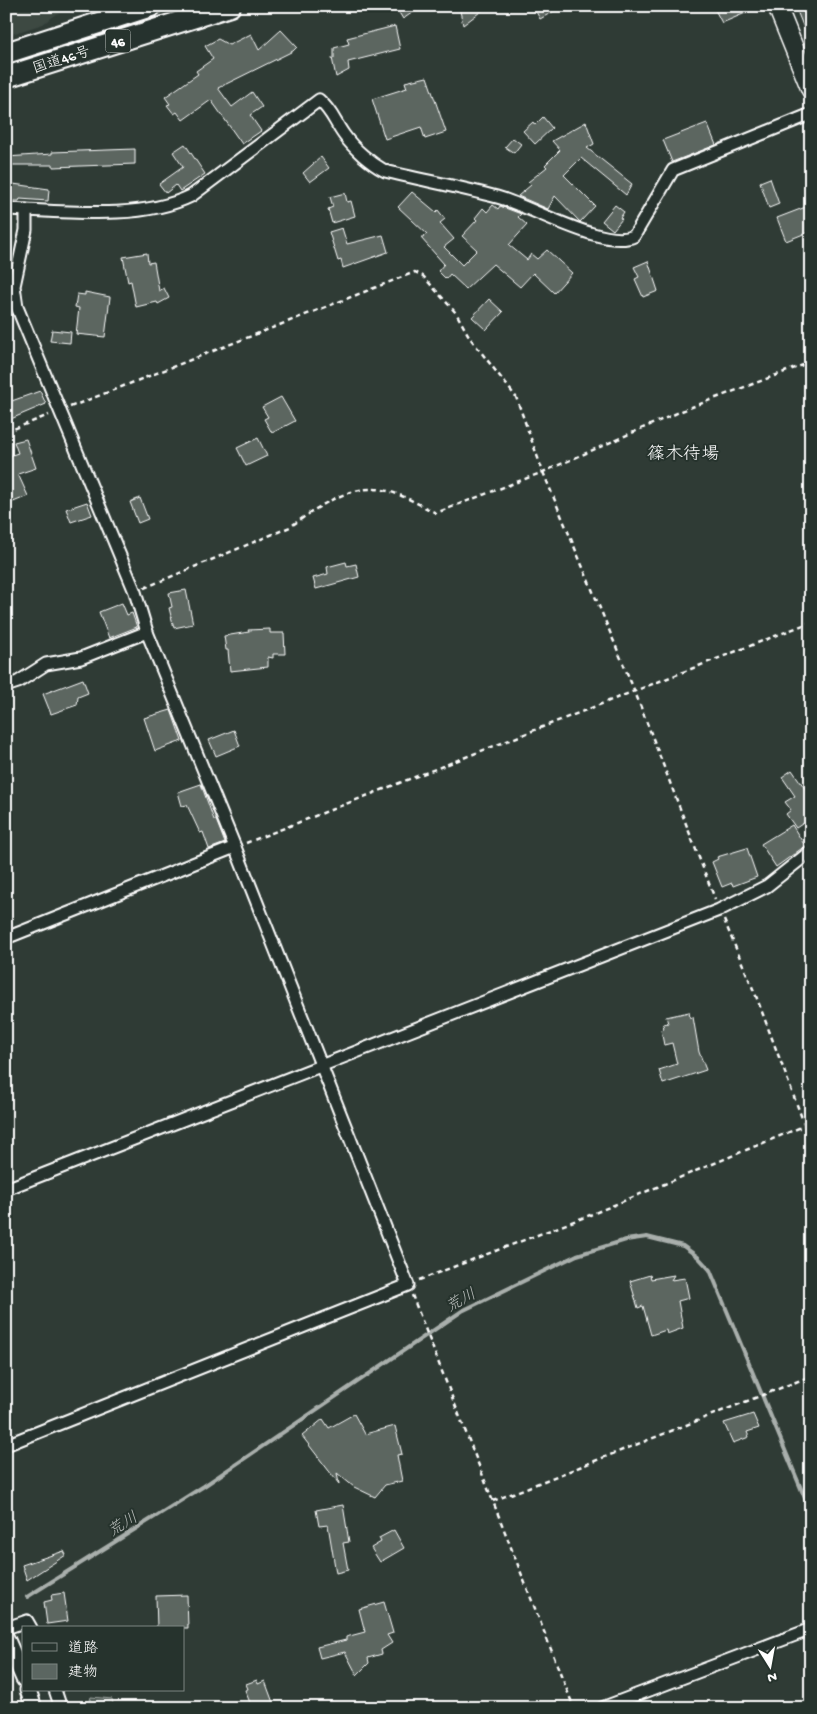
<svg xmlns="http://www.w3.org/2000/svg" width="817" height="1714" font-family="'Gochi Hand','Klee One',sans-serif">
  <style>
    .built { fill: #3c4842 }
    .green { fill: #4a544f; stroke: #a4aaa7 }
    .lines { fill: none; stroke-linecap: round; stroke-linejoin: round }
    .stream { stroke: #a9afac; stroke-width: 4 }
    .building { fill: #5b6661; stroke: #fff }
    .street-casing { stroke: #fff; stroke-width: 15 }
    .secondary-casing { stroke: #fff; stroke-width: 19 }
    .primary-casing { stroke: #fff; stroke-width: 21 }
    .highway-casing { stroke: #fff; stroke-width: 24 }
    .path { stroke: #fff; stroke-width: 2.5; stroke-dasharray: 5 4; stroke-linecap: butt }
    .street { stroke: #26332d; stroke-width: 11 }
    .secondary { stroke: #26332d; stroke-width: 15 }
    .primary { stroke: #26332d; stroke-width: 18 }
    .highway { stroke: #26332d; stroke-width: 20 }
    .labels { text-anchor: middle; stroke-width: 4; stroke-linejoin: round; paint-order: stroke }
    .shield { fill: #26332d; stroke: #bec2c0; stroke-width: 1 }
    .shield-label { font-size: 14px; font-weight: bold; fill: #fff }
    .street-label { font-size: 15px; fill: #fff; stroke: #26332d }
    .water-label { font-size: 16px; font-style: italic; fill: #b8bcba; stroke: #26332d }
    .quarter-label { font-size: 18px; fill: #fff; stroke: #26332d }
  </style>
  <rect width="100%" height="100%" fill="#2f3b35"/>
  <filter id="ink" filterUnits="userSpaceOnUse"><feTurbulence type="fractalNoise" baseFrequency=".02" numOctaves="2"/><feDisplacementMap in="SourceGraphic" scale="10" xChannelSelector="R" yChannelSelector="G"/><feConvolveMatrix kernelMatrix="1 2 1 2 8 2 1 2 1" color-interpolation-filters="sRGB"/></filter>
  <g filter="url(#ink)">
    <polygon class="built" points="6,6 82,6 57,14 43,24 6,36"/>
    <polygon class="green" points="91,1697 112,1699 114,1708 84,1708 88,1707"/>
    <g class="lines">
      <polyline class="stream" points="27,1597 204,1486 462,1311 577,1255 626,1240 647,1237 683,1246 698,1257 710,1270 807,1503 811,1502"/>
    </g>
    <g class="building">
      <polygon points="395,6 422,6 403,19"/>
      <polygon points="459,6 488,6 463,25"/>
      <polygon points="533,6 563,6 540,19"/>
      <polygon points="713,6 762,6 722,23"/>
      <polygon points="795,6 811,6 811,43 810,43"/>
      <polygon points="395,26 400,49 348,62 349,70 336,77 332,58 334,58 334,48 349,44 347,38"/>
      <polygon points="281,30 297,47 293,51 218,88 232,107 252,92 262,107 250,115 261,131 242,144 211,100 183,120 177,112 174,114 167,105 170,104 165,97 198,74 196,71 213,59 205,46 218,39 229,45 251,34 259,50"/>
      <polygon points="427,77 446,132 425,139 421,127 385,139 372,99 407,88 405,82"/>
      <polygon points="543,117 552,128 535,144 523,131 533,122 535,125"/>
      <polygon points="586,122 594,144 587,148 632,184 626,195 581,158 564,175 595,206 580,222 555,196 548,209 518,196 531,185 528,182 547,167 545,165 560,150 552,141"/>
      <polygon points="707,123 716,145 672,162 663,140"/>
      <polygon points="513,138 521,144 514,153 505,147"/>
      <polygon points="185,144 205,174 180,191 176,185 166,193 159,184 183,167 173,152"/>
      <polygon points="135,149 135,164 53,167 53,165 6,165 6,157 52,154 52,152"/>
      <polygon points="321,157 329,168 310,182 303,173"/>
      <polygon points="770,178 779,204 769,208 760,182"/>
      <polygon points="6,183 49,189 48,201 20,199 19,201 6,201"/>
      <polygon points="412,192 436,212 438,210 445,219 440,223 454,239 444,247 462,265 477,250 462,236 477,220 475,218 483,208 487,212 493,205 498,209 500,206 521,214 518,217 527,225 509,245 527,260 531,254 537,259 547,250 572,273 554,293 533,273 520,287 493,264 466,289 450,274 446,279 438,271 444,264 421,238 427,234 398,207"/>
      <polygon points="345,193 347,202 351,201 355,216 332,223 328,209 333,207 330,197"/>
      <polygon points="615,205 624,212 620,218 622,219 613,230 602,221"/>
      <polygon points="811,205 811,231 786,241 777,218"/>
      <polygon points="342,228 347,244 383,235 388,252 343,268 341,260 338,261 329,232"/>
      <polygon points="147,253 148,263 154,262 159,291 164,288 169,298 158,304 157,302 136,307 131,281 128,282 123,257"/>
      <polygon points="648,261 658,291 643,297 635,279 639,277 634,267"/>
      <polygon points="85,292 110,297 105,337 76,334 79,308 75,307 77,294 85,295"/>
      <polygon points="489,299 503,312 486,330 472,317"/>
      <polygon points="52,330 71,332 70,343 50,341"/>
      <polygon points="40,391 46,404 6,421 6,403"/>
      <polygon points="281,397 295,421 272,433 264,419 268,417 262,407"/>
      <polygon points="258,438 267,456 246,466 237,448"/>
      <polygon points="26,439 36,468 18,474 28,496 6,505 6,457 18,453 14,442"/>
      <polygon points="140,498 148,519 138,523 130,502"/>
      <polygon points="87,502 92,515 71,522 66,509"/>
      <polygon points="346,562 347,566 356,564 359,577 316,589 313,578 328,574 327,567"/>
      <polygon points="186,590 193,624 174,628 169,608 172,607 169,593"/>
      <polygon points="122,603 127,615 132,613 137,627 109,638 99,612"/>
      <polygon points="270,629 270,633 284,633 285,654 273,654 273,658 268,657 268,667 230,671 228,650 226,650 224,636 249,632 248,630"/>
      <polygon points="83,679 88,693 78,697 77,705 51,714 43,694"/>
      <polygon points="171,710 182,741 155,751 144,718"/>
      <polygon points="234,730 240,746 216,756 209,740"/>
      <polygon points="792,770 811,797 811,818 796,828 786,814 791,810 785,802 795,796 782,777"/>
      <polygon points="201,784 214,820 216,820 225,843 209,849 203,832 200,833 187,805 182,806 178,792"/>
      <polygon points="792,825 805,846 776,867 761,844"/>
      <polygon points="747,848 757,877 733,886 732,883 722,887 712,862 718,859 717,857"/>
      <polygon points="689,1012 690,1018 693,1017 699,1052 706,1070 663,1084 659,1070 677,1064 672,1043 664,1045 661,1030 664,1029 663,1024 668,1023 666,1017"/>
      <polygon points="650,1275 651,1279 674,1275 671,1280 685,1278 689,1298 678,1301 683,1328 667,1334 666,1330 651,1335 643,1306 638,1308 630,1281"/>
      <polygon points="354,1414 365,1434 395,1426 402,1454 397,1455 402,1481 385,1485 375,1497 354,1487 337,1473 339,1484 302,1436 323,1419 329,1428"/>
      <polygon points="753,1414 759,1428 747,1432 749,1437 733,1443 724,1423"/>
      <polygon points="343,1505 349,1542 343,1543 348,1570 336,1573 328,1525 319,1526 316,1510"/>
      <polygon points="394,1530 404,1548 380,1562 371,1548 381,1542 379,1538"/>
      <polygon points="64,1551 66,1555 27,1580 22,1565"/>
      <polygon points="64,1593 68,1621 47,1624 44,1602 52,1600 51,1595"/>
      <polygon points="187,1595 188,1628 157,1628 156,1596"/>
      <polygon points="384,1602 393,1633 387,1635 392,1643 381,1650 382,1654 368,1658 369,1663 357,1675 345,1652 320,1658 317,1647 346,1640 346,1637 365,1632 359,1609"/>
      <polygon points="257,1680 258,1684 265,1681 275,1708 252,1708 245,1690 248,1689 246,1684"/>
    </g>
    <g class="lines">
      <g class="street-casing">
        <g id="street">
          <path d="M6,209C62,211 140,221 191,196L319,100C332,111 334,121 344,135C354,149 370,163 385,171C422,180 460,187 497,197C528,205 605,250 634,236L673,170L811,114"/>
          <polyline points="6,686 18,682 46,664 81,658 147,632"/>
          <polyline points="6,938 235,847"/>
          <polyline points="6,1189 719,910 767,886 811,851"/>
          <polyline points="6,1445 408,1285 235,847 147,632 135,592 17,307 14,286 26,230 26,210"/>
          <polyline points="6,1628 27,1621 31,1628"/>
          <polyline points="55,1690 61,1708"/>
          <polyline points="602,1708 811,1629"/>
        </g>
      </g>
      <g class="secondary-casing">
        <g id="secondary">
          <polyline points="6,1638 24,1679"/>
          <polyline points="28,1690 34,1708"/>
        </g>
      </g>
      <g class="primary-casing">
        <polyline id="primary" points="777,6 811,90"/>
      </g>
      <g class="highway-casing">
        <g id="highway">
          <polyline points="6,53 151,6"/>
          <polyline points="6,77 230,6"/>
        </g>
      </g>
      <g class="path">
        <polyline points="70,407 415,272 423,276 456,313 470,338 516,397 543,472 635,692 715,899"/>
        <polyline points="6,432 49,415"/>
        <path d="M144,588L290,527C319,506 354,480 391,492C407,497 422,506 436,513L543,472L684,410L811,362"/>
        <polyline points="246,843 811,622"/>
        <polyline points="724,920 756,996 811,1142"/>
        <polyline points="419,1280 590,1215 811,1123"/>
        <polyline points="412,1295 574,1708"/>
        <polyline points="493,1501 811,1376"/>
      </g>
      <use href="#street" class="street"/>
      <use href="#secondary" class="secondary"/>
      <use href="#primary" class="primary"/>
      <use href="#highway" class="highway"/>
    </g>
  </g>
  <g class="labels">
    <rect class="shield" x="105.5" y="29.5" width="25" height="23" rx="4"/>
    <g class="shield-label">
      <text x="118" y="46">46</text>
    </g>
    <g class="street-label">
      <text transform="translate(61 59) rotate(-18)" y="5">国道46号</text>
    </g>
    <g class="water-label">
      <text transform="translate(460 1299) rotate(-29)" y="6">荒川</text>
      <text transform="translate(122 1523) rotate(-32)" y="6">荒川</text>
    </g>
    <g class="quarter-label">
      <text x="683" y="459">篠木待場</text>
    </g>
  </g>
  <rect width="817" height="1714" fill="none" stroke="#26332d" stroke-width="25"/>
  <rect x="12" y="12" width="792" height="1689" fill="none" stroke="#fff" stroke-width="2" filter="url(#ink)"/>
  <rect x="22" y="1626" width="162" height="65" fill="#26332d" stroke="#7d8581"/>
  <rect x="32" y="1643" width="25" height="8" fill="#26332d" stroke="#7d8581"/>
  <text x="68" y="1652" font-size="15" fill="#ffffff">道路</text>
  <rect x="32" y="1664" width="25" height="15" fill="#5b6661" stroke="#7d8581"/>
  <text x="68" y="1676" font-size="15" fill="#ffffff">建物</text>
  <g transform="translate(770 1666) rotate(169)" stroke="#26332d" stroke-width="4" paint-order="stroke">
  <path d="M0-4L9 19L0 12L-9 19Z" fill="#ffffff"/>
  <text y="-8" font-size="14" font-weight="bold" text-anchor="middle" fill="#ffffff">N</text>
  </g>
</svg>
